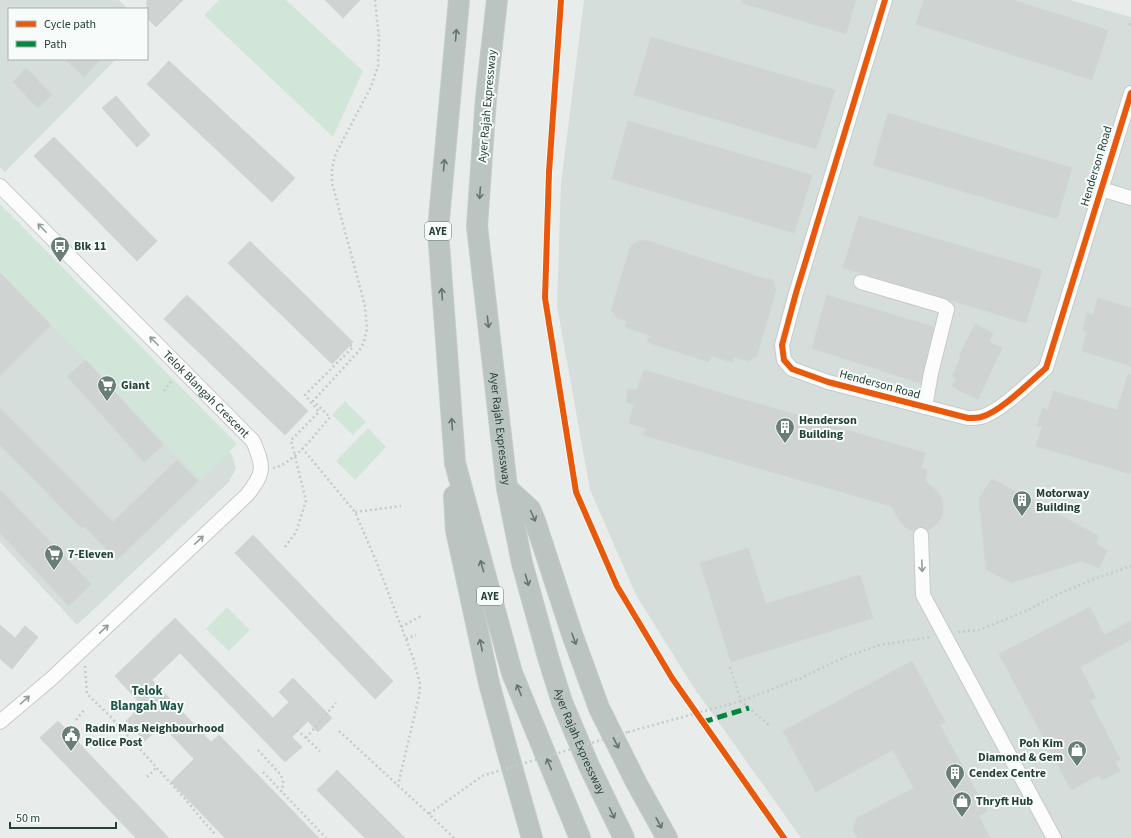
<svg xmlns="http://www.w3.org/2000/svg" width="1131" height="838" font-family="'Source Sans 3',sans-serif">
  <style>
    .built { fill: #d6dedb }
    .green { fill: #d1e6d8 }
    .building { fill: #cfd4d2; stroke: #d1d6d4 }
    .lines { fill: none; stroke-linecap: round; stroke-linejoin: round }
    .minor-casing { stroke: #c5cac8; stroke-width: 16 }
    .highway-casing { stroke: #c3ccc9; stroke-width: 22 }
    .path { stroke: #c3ccca; stroke-width: 2.5; stroke-dasharray: 2 3; stroke-linecap: butt }
    .minor { stroke: #fcfcfc; stroke-width: 14 }
    .highway { stroke: #bcc4c2; stroke-width: 20 }
    .path-bridge { stroke: #c3ccca; stroke-width: 2.5; stroke-dasharray: 2 3; stroke-linecap: butt }
    .quiet { stroke: #00873e; stroke-width: 5; stroke-dasharray: 10 5; stroke-linecap: butt }
    .cycleway-casing { stroke: #f7fbf9; stroke-width: 8 }
    .cycleway { stroke: #e8590c; stroke-width: 6 }
    .oneway { stroke: #617670 }
    .oneway2 { stroke: #909f9b }
    .labels { text-anchor: middle; stroke-width: 4; stroke-linejoin: round; paint-order: stroke }
    .shield { fill: #f7fbf9; stroke: #637a73; stroke-width: 1 }
    .shield-label { font-size: 11px; font-weight: bold; fill: #24423a }
    .street-label { font-size: 12px; fill: #24423a; stroke: #f7fbf9 }
    .poi-label { font-size: 12px; font-weight: bold; fill: #24423a; stroke: #f7fbf9; text-anchor: start }
    .neighbourhood-label { font-size: 13px; font-weight: bold; fill: #1f5548; stroke: #f7fbf9 }
  </style>
  <rect width="100%" height="100%" fill="#e8edeb"/>
  <g class="built">
    <polygon points="0,0 119,0 128,9 9,9 9,59 116,59 5,172 0,167"/>
    <polygon points="584,0 1070,0 1131,17 1131,838 801,838 694,688 636,595 590,490 557,306 561,183"/>
    <polygon points="0,220 231,453 236,468 229,482 77,625 0,542"/>
  </g>
  <g class="green">
    <polygon points="219,0 286,0 363,71 333,137 204,15"/>
    <polygon points="0,204 237,444 200,480 0,272"/>
    <polygon points="345,401 366,422 353,435 332,415"/>
    <polygon points="368,428 386,447 355,480 336,461"/>
    <polygon points="227,607 250,630 229,651 206,629"/>
  </g>
  <g class="building">
    <polygon points="147,0 183,0 156,27 147,18"/>
    <polygon points="325,0 360,0 343,18"/>
    <polygon points="742,0 856,0 846,34 742,3"/>
    <polygon points="924,0 1013,0 1108,30 1092,80 916,24"/>
    <polygon points="651,37 835,90 816,149 634,95"/>
    <polygon points="65,59 101,59 84,77"/>
    <polygon points="169,61 295,178 272,202 147,84"/>
    <polygon points="26,68 52,95 38,108 13,82"/>
    <polygon points="116,96 150,135 137,147 102,108"/>
    <polygon points="888,113 1072,168 1057,219 873,165"/>
    <polygon points="628,121 812,175 794,233 612,179"/>
    <polygon points="54,137 157,241 137,261 34,156"/>
    <polygon points="859,216 1042,270 1026,323 843,268"/>
    <polygon points="641,240 652,242 759,277 773,280 776,290 757,356 748,361 734,357 732,362 711,356 709,362 647,342 650,335 625,327 627,321 616,317 611,310 631,245"/>
    <polygon points="250,241 353,342 332,364 228,263"/>
    <polygon points="0,273 51,325 0,376"/>
    <polygon points="187,295 308,411 285,435 164,319"/>
    <polygon points="827,295 934,327 920,383 812,348"/>
    <polygon points="1098,298 1131,308 1131,366 1082,351 1087,332 1083,330 1087,313 1093,315"/>
    <polygon points="975,324 993,333 989,342 1002,348 978,399 952,387 956,378 952,376 961,357 959,356"/>
    <polygon points="86,360 163,445 144,462 67,376"/>
    <polygon points="644,370 925,453 921,468 927,470 925,481 938,492 943,502 943,514 938,523 929,530 920,527 912,531 906,528 899,520 891,506 643,435 646,428 629,423 634,405 626,402 628,389 637,390"/>
    <polygon points="1128,374 1131,374 1131,474 1036,446 1042,427 1037,426 1042,408 1048,410 1053,391 1117,410"/>
    <polygon points="0,408 113,522 177,460 198,481 117,560 84,526 82,528 0,445"/>
    <polygon points="992,479 1099,536 1096,543 1107,551 1099,568 1082,561 1011,583 986,569 979,498"/>
    <polygon points="0,490 91,584 69,606 0,533"/>
    <polygon points="253,535 393,681 375,699 235,553"/>
    <polygon points="748,548 766,604 860,575 873,618 731,662 700,563"/>
    <polygon points="1090,607 1104,635 1131,621 1131,640 1080,667 1096,698 1090,701 1120,759 1115,762 1120,771 1102,780 1099,775 1071,790 999,654"/>
    <polygon points="175,618 273,718 289,702 279,692 293,678 332,718 318,732 308,721 292,737 302,747 285,762 180,653 152,680 211,742 219,735 319,838 225,838 171,782 194,759 162,725 145,741 126,721 142,705 115,676"/>
    <polygon points="0,625 15,638 25,626 38,637 12,669 0,659"/>
    <polygon points="912,661 945,722 940,725 987,811 979,816 990,838 858,838 853,830 857,818 914,788 893,750 816,792 783,731"/>
    <polygon points="58,721 169,838 136,838 40,738"/>
    <polygon points="337,770 405,838 365,838 317,790"/>
  </g>
  <g class="lines">
    <g class="minor-casing">
      <g id="minor">
        <path d="M885,0L796,293L782,345L784,360L792,369L828,382L968,418C972,418 977,418 981,417C1000,412 1030,382 1046,368L1131,93"/>
        <path id="s1" d="M0,186L253,441C264,467 265,472 247,495L51,679L0,722"/>
        <polyline points="1101,189 1131,198"/>
        <polyline points="861,282 943,306 947,309 931,373 925,407"/>
        <polyline points="921,535 923,595 1054,838"/>
      </g>
    </g>
    <g class="highway-casing">
      <g id="highway">
        <polyline points="459,0 438,230 455,463 512,673 580,838"/>
        <path id="s2" d="M497,0L486,98L477,226L507,488L522,563L548,657L562,702L589,766L624,838"/>
        <polyline points="507,488 530,509 535,521 572,634 599,708 637,784 667,838"/>
        <polyline points="454,496 456,530 489,683 506,746 532,838"/>
      </g>
    </g>
    <g class="path">
      <polyline points="1129,24 1131,25"/>
      <polyline points="164,391 173,379"/>
      <polyline points="302,448 355,512 377,563 413,658 420,684 419,696 398,785"/>
      <path d="M273,468C294,464 316,433 330,417L313,401L359,351L364,342L367,329L365,306L332,183V168L336,153L371,87L378,66L379,38L375,0"/>
      <polyline points="355,512 401,506"/>
      <polyline points="285,547 296,532 306,501 291,440 319,412 305,395 353,347 350,345"/>
      <polyline points="401,627 421,616"/>
      <polyline points="958,632 979,630 1026,611 1056,595 1094,579 1131,566"/>
      <polyline points="406,639 416,635"/>
      <polyline points="85,666 87,694 109,715 186,800 204,822 216,835"/>
      <polyline points="730,667 741,701 770,726"/>
      <polyline points="76,720 84,710"/>
      <polyline points="297,730 320,751"/>
      <polyline points="339,731 429,814"/>
      <polyline points="628,732 741,701 801,678 845,657 880,645 931,637"/>
      <polyline points="306,738 336,703"/>
      <polyline points="258,750 281,775 283,782 282,791"/>
      <polyline points="263,772 326,838"/>
      <polyline points="147,777 156,768"/>
      <polyline points="454,838 429,814 482,776"/>
    </g>
    <use href="#minor" class="minor"/>
    <use href="#highway" class="highway"/>
    <polyline class="path-bridge" points="482,776 628,732"/>
    <polyline class="quiet" points="703,722 749,708"/>
    <g class="cycleway-casing">
      <g id="cycleway">
        <polyline points="561,0 549,172 545,298 576,492 617,586 672,678 784,838"/>
        <path d="M885,0L796,293L782,345L784,360L792,369L828,382L968,418C972,418 977,418 981,417C1000,412 1030,382 1046,368L1131,93"/>
      </g>
    </g>
    <use href="#cycleway" class="cycleway"/>
  </g>
  <defs><path id="oneway-shaft" d="M-6 0H5M1.5-3L5.5 0L1.5 3" fill="none" stroke-width="1.6" stroke-linecap="round" stroke-linejoin="round"/></defs>
  <g class="oneway">
    <use href="#oneway-shaft" transform="translate(456 35) rotate(-85)"/>
    <use href="#oneway-shaft" transform="translate(444 165) rotate(-85)"/>
    <use href="#oneway-shaft" transform="translate(480 193) rotate(94)"/>
    <use href="#oneway-shaft" transform="translate(442 294) rotate(-94)"/>
    <use href="#oneway-shaft" transform="translate(488 322) rotate(83)"/>
    <use href="#oneway-shaft" transform="translate(452 424) rotate(-94)"/>
    <use href="#oneway-shaft" transform="translate(533 516) rotate(66)"/>
    <use href="#oneway-shaft" transform="translate(482 566) rotate(-106)"/>
    <use href="#oneway-shaft" transform="translate(527 580) rotate(74)"/>
    <use href="#oneway-shaft" transform="translate(574 639) rotate(70)"/>
    <use href="#oneway-shaft" transform="translate(481 645) rotate(-102)"/>
    <use href="#oneway-shaft" transform="translate(519 690) rotate(-112)"/>
    <use href="#oneway-shaft" transform="translate(616 743) rotate(63)"/>
    <use href="#oneway-shaft" transform="translate(549 764) rotate(-112)"/>
    <use href="#oneway-shaft" transform="translate(612 813) rotate(64)"/>
    <use href="#oneway-shaft" transform="translate(659 823) rotate(61)"/>
  </g>
  <g class="oneway2">
    <use href="#oneway-shaft" transform="translate(42 228) rotate(-135)"/>
    <use href="#oneway-shaft" transform="translate(154 341) rotate(-135)"/>
    <use href="#oneway-shaft" transform="translate(199 540) rotate(-43)"/>
    <use href="#oneway-shaft" transform="translate(922 566) rotate(88)"/>
    <use href="#oneway-shaft" transform="translate(104 629) rotate(-43)"/>
    <use href="#oneway-shaft" transform="translate(25 700) rotate(-41)"/>
  </g>
  <defs>
    <g id="bus-pin" transform="scale(1)"><path d="M0 17L-7.5 6A9.5 9.5 0 1 1 7.5 6Z" fill="#697e78" stroke="#f7fbf9"/><path d="M-5-6H5V4H4V6H2V4H-2V6H-4V4H-5ZM-3.5-4V0h7V-4ZM-3.5 1.2v1.5H-2V1.2ZM2 1.2v1.5H3.5V1.2Z" fill="#fff"/></g>
    <g id="supermarket-pin" transform="scale(1)"><path d="M0 17L-7.5 6A9.5 9.5 0 1 1 7.5 6Z" fill="#697e78" stroke="#f7fbf9"/><path d="M-6-5.5h2.5l.6 2H6L4.5 2H-2.5L-4.4-4H-6ZM-1.5 3.2a1.3 1.3 0 1 0 .1 0ZM3 3.2a1.3 1.3 0 1 0 .1 0Z" fill="#fff"/></g>
    <g id="building-pin" transform="scale(1)"><path d="M0 17L-7.5 6A9.5 9.5 0 1 1 7.5 6Z" fill="#697e78" stroke="#f7fbf9"/><path d="M-4-6H4V6H1V3H-1V6H-4ZM-2.5-4.3h1.7v1.8h-1.7ZM.8-4.3h1.7v1.8H.8ZM-2.5-1h1.7V.8h-1.7ZM.8-1h1.7V.8H.8Z" fill="#fff"/></g>
    <g id="civic-pin" transform="scale(1)"><path d="M0 17L-7.5 6A9.5 9.5 0 1 1 7.5 6Z" fill="#697e78" stroke="#f7fbf9"/><path d="M-.6-6.5H3V-4.5H.6V-3L4-1V1h2V6H-6V1h2V-1L-.6-3ZM-1.2 2.5V6h2.4V2.5Z" fill="#fff"/></g>
    <g id="shop-pin" transform="scale(1)"><path d="M0 17L-7.5 6A9.5 9.5 0 1 1 7.5 6Z" fill="#697e78" stroke="#f7fbf9"/><path d="M-5-2.5h2.3a2.7 3.5 0 0 1 5.4 0H5L5.5 6h-11ZM-1.5-2.5h3a1.5 2.3 0 0 0-3 0Z" fill="#fff"/></g>
  </defs>
  <g fill-rule="evenodd">
    <use href="#bus-pin" x="60" y="246"/>
    <use href="#supermarket-pin" x="107" y="385"/>
    <use href="#building-pin" x="785" y="427"/>
    <use href="#building-pin" x="1022" y="500"/>
    <use href="#supermarket-pin" x="54" y="554"/>
    <use href="#civic-pin" x="71" y="735"/>
    <use href="#shop-pin" x="1077" y="750"/>
    <use href="#building-pin" x="955" y="773"/>
    <use href="#shop-pin" x="962" y="801"/>
  </g>
  <g class="labels">
    <g class="shield">
      <rect x="425" y="222" width="26" height="18" rx="3"/>
      <rect x="477" y="587" width="26" height="18" rx="3"/>
    </g>
    <g class="shield-label">
      <text x="438" y="235">AYE</text>
      <text x="490" y="600">AYE</text>
    </g>
    <g class="street-label">
      <text transform="translate(487 106) rotate(-85)" y="4">Ayer Rajah Expressway</text>
      <text transform="translate(1096 166) rotate(-73)" y="4">Henderson Road</text>
      <text transform="translate(880 384) rotate(15)" y="4">Henderson Road</text>
      <text dy="4" stroke="none"><textPath href="#s1" startOffset="293">Telok Blangah Crescent</textPath></text>
      <text dy="4" stroke="none"><textPath href="#s2" startOffset="431">Ayer Rajah Expressway</textPath></text>
      <text dy="4" stroke="none"><textPath href="#s2" startOffset="755">Ayer Rajah Expressway</textPath></text>
    </g>
    <g class="poi-label">
      <text x="74" y="250">Blk 11</text>
      <text x="121" y="389">Giant</text>
      <text x="799" y="424">Henderson<tspan x="799" dy="14">Building</tspan></text>
      <text x="1036" y="497">Motorway<tspan x="1036" dy="14">Building</tspan></text>
      <text x="68" y="558">7-Eleven</text>
      <text x="85" y="732">Radin Mas Neighbourhood<tspan x="85" dy="14">Police Post</tspan></text>
      <text x="1063" y="747" text-anchor="end">Poh Kim<tspan x="1063" dy="14">Diamond &amp; Gem</tspan></text>
      <text x="969" y="777">Cendex Centre</text>
      <text x="976" y="805">Thryft Hub</text>
    </g>
    <g class="neighbourhood-label">
      <text x="147" y="695">Telok<tspan x="147" dy="15">Blangah Way</tspan></text>
    </g>
  </g>
  <rect x="8" y="8" width="140" height="52" fill="#f7fbf9" stroke="#a3b1ad"/>
  <rect x="16" y="21" width="20" height="6" fill="#e8590c" stroke="#a3b1ad"/>
  <text x="44" y="28" font-size="12" fill="#24423a">Cycle path</text>
  <rect x="16" y="41" width="20" height="6" fill="#00873e" stroke="#a3b1ad"/>
  <text x="44" y="48" font-size="12" fill="#24423a">Path</text>
  <path d="M10 822v6h106v-6" fill="none" stroke="#24423a" stroke-width="2"/>
  <text x="16" y="822" font-size="12" fill="#24423a" stroke="#f7fbf9" stroke-width="3" paint-order="stroke">50 m</text>
</svg>
